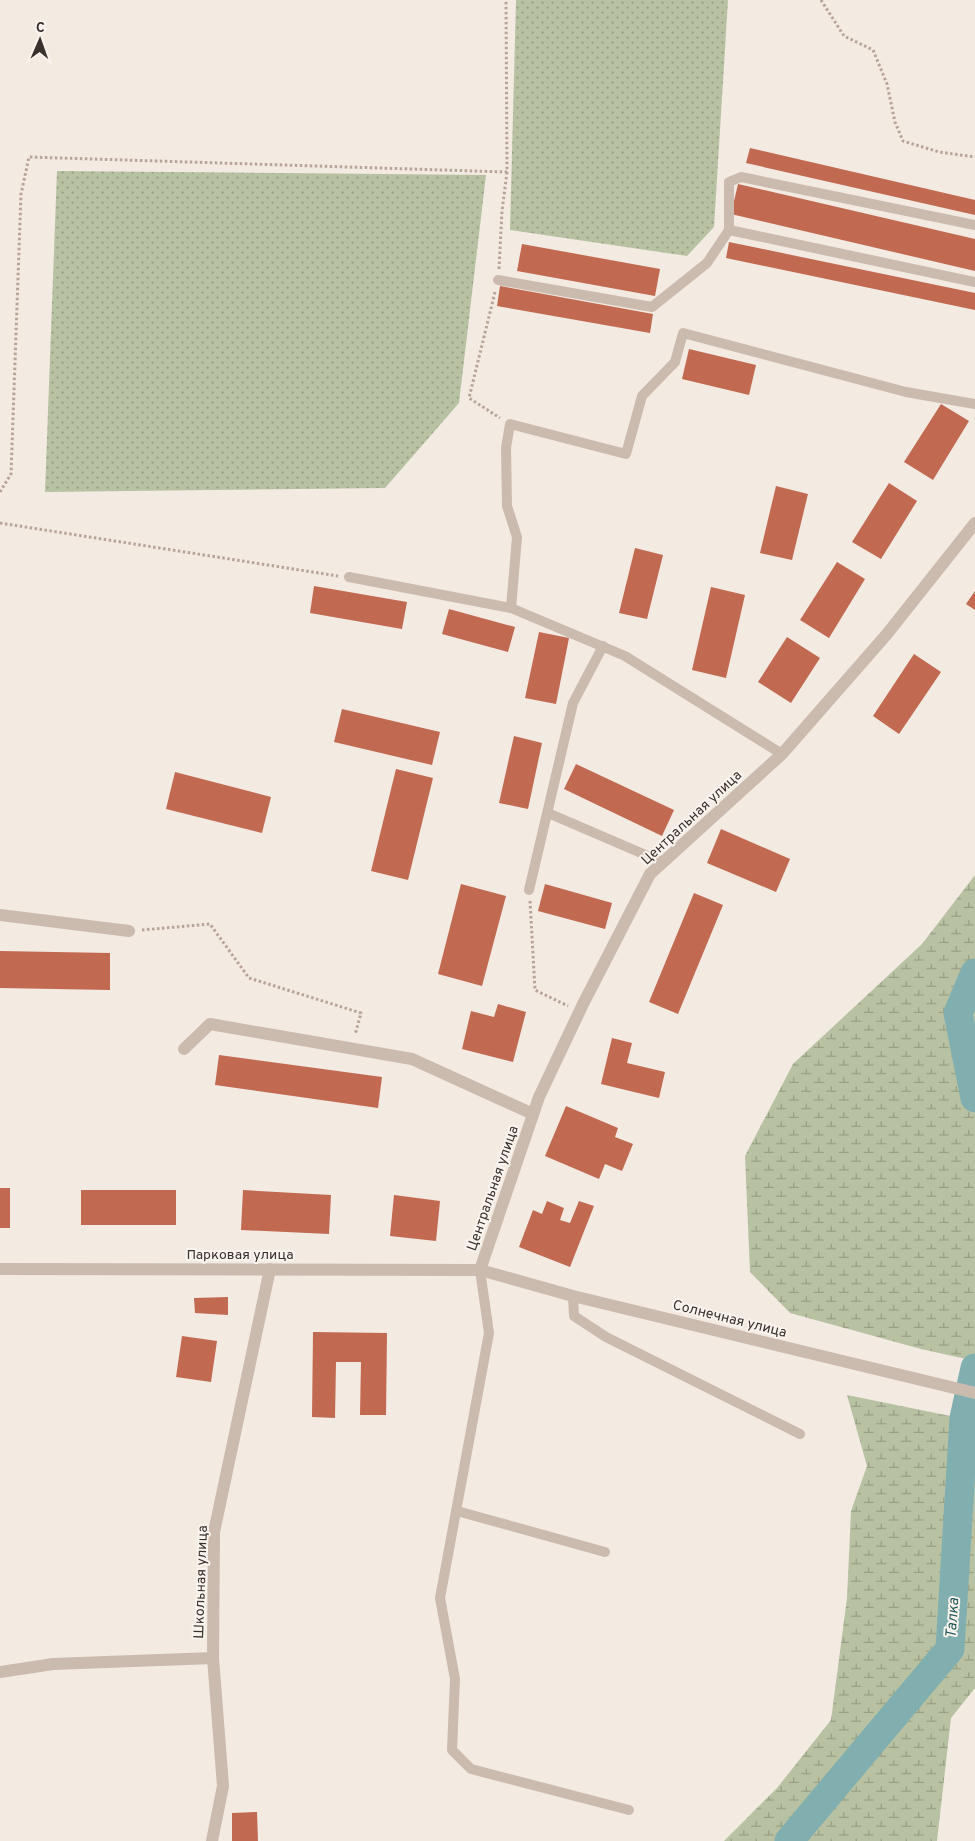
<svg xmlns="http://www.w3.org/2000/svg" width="975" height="1841" font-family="Overpass,sans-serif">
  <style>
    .wetland { fill: url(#wetland-marsh) }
    .garden { fill: url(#garden-dots) }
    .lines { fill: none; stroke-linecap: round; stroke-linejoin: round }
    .river { stroke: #81afaf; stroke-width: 29 }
    .building { fill: #c16951 }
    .path { stroke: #b7a498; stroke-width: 3; stroke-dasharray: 2.5 2.5; stroke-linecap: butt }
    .service { stroke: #cbbaae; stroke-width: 10 }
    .minor { stroke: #cbbaae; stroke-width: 12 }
    .tertiary { stroke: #cbbaae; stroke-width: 12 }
    .labels { text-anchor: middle; stroke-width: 4; stroke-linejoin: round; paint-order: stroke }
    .street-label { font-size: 14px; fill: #3a302c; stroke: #faf4ee }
    .water-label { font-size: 15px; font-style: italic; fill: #22595a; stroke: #faf4ee }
  </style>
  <defs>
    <pattern id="wetland-marsh" width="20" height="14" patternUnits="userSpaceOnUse" patternTransform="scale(1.25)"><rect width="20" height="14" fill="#b8c2a2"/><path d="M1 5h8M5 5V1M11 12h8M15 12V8" fill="none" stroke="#979e84"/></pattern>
    <pattern id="garden-dots" width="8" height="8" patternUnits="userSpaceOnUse" patternTransform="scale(1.25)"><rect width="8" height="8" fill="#b8c2a2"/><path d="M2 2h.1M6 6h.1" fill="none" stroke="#979e84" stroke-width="1.8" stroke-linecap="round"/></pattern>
  </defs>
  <rect width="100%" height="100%" fill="#f3eae2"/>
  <g class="wetland">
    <polygon points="975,875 975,1361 921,1349 790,1313 750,1272 745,1156 793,1064 922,944"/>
    <polygon points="847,1395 975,1421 975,1688 951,1718 937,1841 724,1841 777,1788 831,1720 847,1598 851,1511 867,1466"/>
  </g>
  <g class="garden">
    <polygon points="516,0 728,0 714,227 687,256 510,230"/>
    <polygon points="57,171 486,175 459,403 385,488 45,492"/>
  </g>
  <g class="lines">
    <g class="river">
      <polyline points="975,973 958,1013 975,1098"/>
      <polyline points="789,1841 950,1649 964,1418 975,1368"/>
    </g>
  </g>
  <g class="building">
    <polygon points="750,148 975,200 975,215 746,163"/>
    <polygon points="738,184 975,239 975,271 731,214"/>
    <polygon points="729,242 975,293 975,310 726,258"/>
    <polygon points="522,244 660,269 655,296 517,271"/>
    <polygon points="500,286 653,314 650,333 497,306"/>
    <polygon points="689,349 756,365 749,395 682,379"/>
    <polygon points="941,404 969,421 933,480 904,462"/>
    <polygon points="889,483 917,501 881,559 852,542"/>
    <polygon points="776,486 808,494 792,560 760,553"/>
    <polygon points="635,548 663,555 647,619 619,613"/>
    <polygon points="837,562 865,579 829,638 800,620"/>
    <polygon points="314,586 407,602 402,629 310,613"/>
    <polygon points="711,587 745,595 726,678 692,670"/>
    <polygon points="975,591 975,610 966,604"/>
    <polygon points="449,609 515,627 508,652 442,634"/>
    <polygon points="539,632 569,638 556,704 525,698"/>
    <polygon points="787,637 820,658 791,703 758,682"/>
    <polygon points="914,654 941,672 899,734 873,716"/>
    <polygon points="342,709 440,732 432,765 334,742"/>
    <polygon points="514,736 542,743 528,809 499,803"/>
    <polygon points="576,764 674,810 662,836 564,789"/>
    <polygon points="396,769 433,778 408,880 371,871"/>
    <polygon points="175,772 271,797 262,833 166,809"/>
    <polygon points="721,829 790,859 776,892 707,863"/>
    <polygon points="461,884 506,896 482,986 438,974"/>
    <polygon points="545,884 612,903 605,929 538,911"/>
    <polygon points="694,893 723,905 678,1014 649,1002"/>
    <polygon points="0,951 110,953 110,990 0,988"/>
    <polygon points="498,1004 526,1012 513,1062 462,1049 471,1011 494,1017"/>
    <polygon points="612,1038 632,1043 627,1063 665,1072 659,1098 601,1084"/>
    <polygon points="219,1055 382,1077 378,1108 215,1085"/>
    <polygon points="566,1106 618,1128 615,1137 633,1144 622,1171 605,1164 599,1179 545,1156"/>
    <rect x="0" y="1188" width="10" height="40"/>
    <rect x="81" y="1190" width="95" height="35"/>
    <polygon points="243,1190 331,1195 329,1234 241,1230"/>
    <polygon points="394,1195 440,1201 436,1241 390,1236"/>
    <polygon points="547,1201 564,1208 560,1220 570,1223 579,1201 594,1206 570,1267 519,1247 533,1210 542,1214"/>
    <polygon points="228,1297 228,1315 195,1313 194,1298"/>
    <polygon points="313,1332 387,1333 386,1415 360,1415 361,1362 336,1362 335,1418 312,1417"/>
    <polygon points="182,1336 217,1341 211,1382 176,1377"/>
    <polygon points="257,1812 258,1841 232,1841 232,1813"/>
  </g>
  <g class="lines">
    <g class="path">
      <polyline points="821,0 844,36 873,50 887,84 895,122 903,141 939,152 975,157"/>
      <polyline points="499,269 502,211 507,172"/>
      <polyline points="495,292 469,398 500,418"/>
      <polyline points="0,492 11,474 21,194 29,157 507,172 506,0"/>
      <polyline points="0,523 338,576"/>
      <polyline points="530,901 535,990 568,1006"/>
      <polyline points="142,930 210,924 249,978 361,1013 355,1035"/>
    </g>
    <g class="service">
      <polyline points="729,230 729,182 741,177 975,225"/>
      <polyline points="498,280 652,307 707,263 729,230 975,282"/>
      <polyline points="349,577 511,608 625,656 782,754"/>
      <polyline points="511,608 517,537 507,506 506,448 510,424 626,454 642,396 675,362 683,333 906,392 975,404"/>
      <polyline points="548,813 662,862"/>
      <polyline points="529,890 573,703 603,646"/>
      <polyline points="480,1270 489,1333 440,1598 455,1679 452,1750 471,1769 629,1810"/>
      <polyline points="573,1296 574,1316 606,1337 800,1434"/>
      <polyline points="457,1511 605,1552"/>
    </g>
    <g class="minor">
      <polyline points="0,915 129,931"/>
      <polyline points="184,1049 210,1024 412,1059 533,1114"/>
      <polyline points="0,1269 480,1270"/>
      <polyline points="0,1672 53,1664 213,1658"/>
      <polyline points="212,1841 223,1786 213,1658 214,1532 270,1269"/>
    </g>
    <polyline class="tertiary" points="975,523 887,634 782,754 650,874 583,1004 539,1097 480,1270 573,1296 975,1393"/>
  </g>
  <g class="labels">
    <g class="street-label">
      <text transform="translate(691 817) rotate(-43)" y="5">Центральная улица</text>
      <text transform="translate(492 1188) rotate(-71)" y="5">Центральная улица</text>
      <text x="240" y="1259">Парковая улица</text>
      <text transform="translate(730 1318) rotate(14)" y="5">Солнечная улица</text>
      <text transform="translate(200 1582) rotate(-88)" y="5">Школьная улица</text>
    </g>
    <g class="water-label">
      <text transform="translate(952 1618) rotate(-86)" y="5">Талка</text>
    </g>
  </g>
  <g transform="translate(40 40) rotate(2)" stroke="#faf4ee" stroke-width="4" paint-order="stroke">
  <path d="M0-4L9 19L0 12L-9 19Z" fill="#3a302c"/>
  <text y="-8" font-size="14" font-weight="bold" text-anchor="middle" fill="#3a302c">С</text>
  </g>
</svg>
